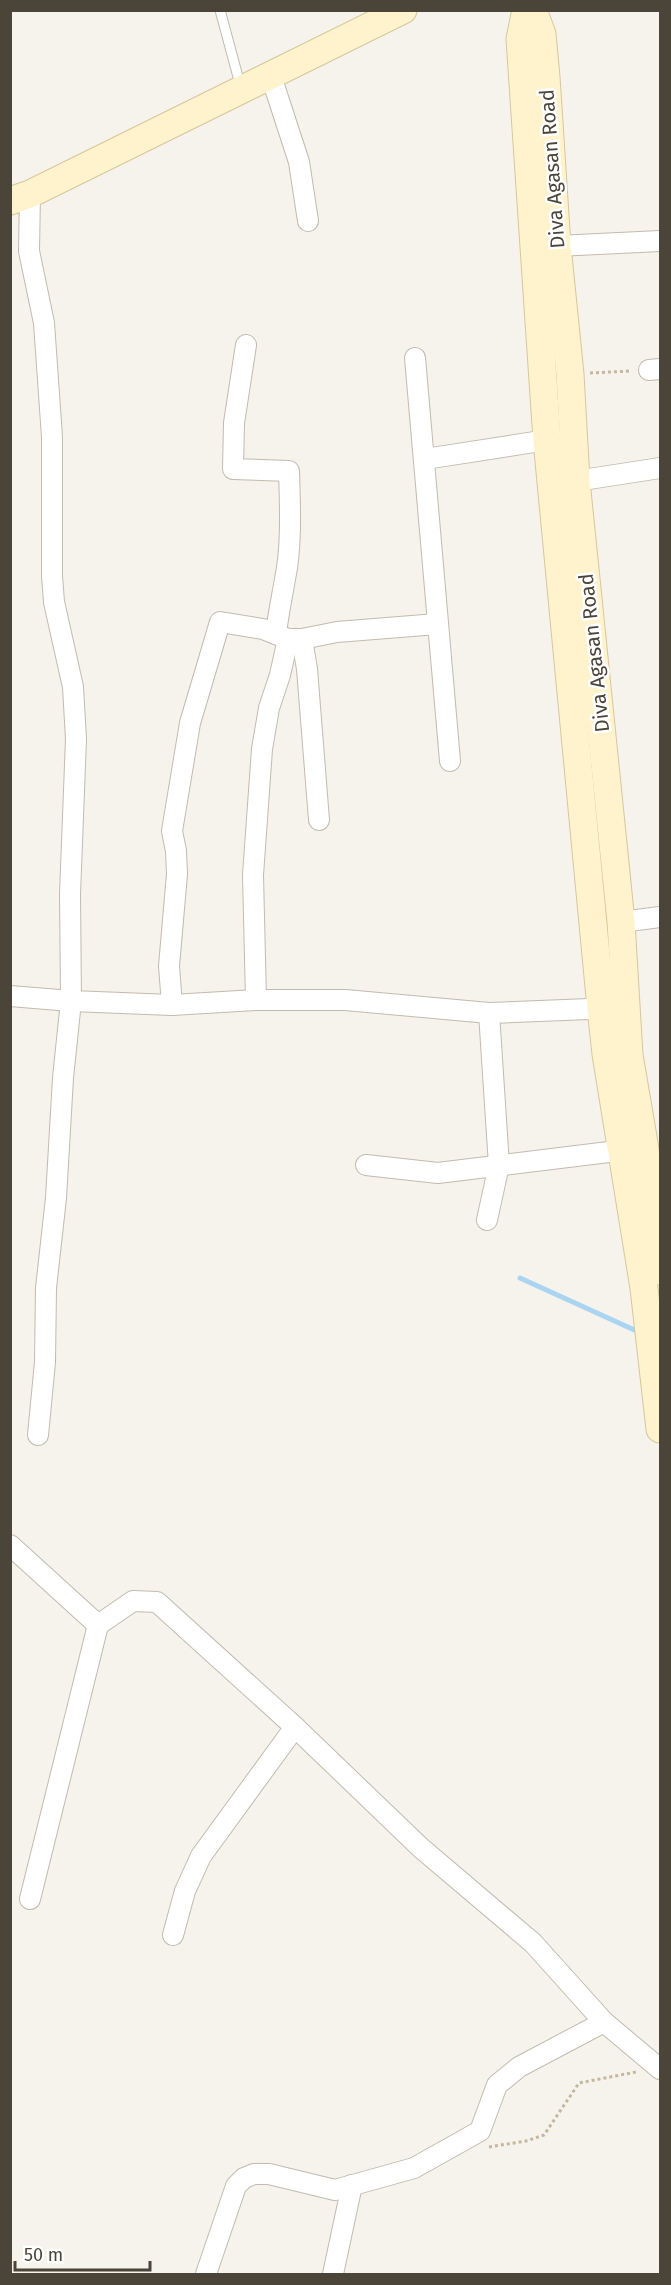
<svg xmlns="http://www.w3.org/2000/svg" width="671" height="2285" font-family="'Fira Sans',sans-serif">
  <style>
    .lines { fill: none; stroke-linecap: round; stroke-linejoin: round }
    .stream { stroke: #a9d4f2; stroke-width: 5 }
    .lane-casing { stroke: #c2bbae; stroke-width: 11 }
    .street-casing { stroke: #c2bbae; stroke-width: 22 }
    .secondary-casing { stroke: #d6c79b; stroke-width: 29 }
    .path { stroke: #c4b79f; stroke-width: 3; stroke-dasharray: 3 3; stroke-linecap: butt }
    .lane { stroke: #fff; stroke-width: 9 }
    .street { stroke: #fff; stroke-width: 20 }
    .secondary { stroke: #fff3cd; stroke-width: 27 }
    .labels { text-anchor: middle; stroke-width: 5; stroke-linejoin: round; paint-order: stroke }
    .street-label { font-size: 20px; fill: #4b4439; stroke: #fff }
  </style>
  <rect width="100%" height="100%" fill="#f6f3ec"/>
  <g class="lines">
    <polyline class="stream" points="520,1278 641,1333"/>
    <g class="lane-casing">
      <polyline id="lane" points="220,10 241,88"/>
    </g>
    <g class="street-casing">
      <g id="street">
        <polyline points="271,76 299,162 308,221"/>
        <polyline points="30,194 29,251 44,323 52,437 52,576 54,602 73,687 76,739 70,894 71,1001 63,1078 56,1198 46,1288 45,1362 38,1435"/>
        <polyline points="557,246 660,241"/>
        <path d="M246,345L234,423L233,469L289,471C290,504 292,546 285,579C282,597 278,615 276,634"/>
        <polyline points="415,358 450,761"/>
        <polyline points="649,370 660,369"/>
        <polyline points="425,459 547,440"/>
        <polyline points="576,481 660,468"/>
        <polyline points="302,639 307,669 319,820"/>
        <polyline points="621,922 660,917"/>
        <polyline points="10,996 71,1001 172,1005 256,1000 345,1000 489,1013 614,1008"/>
        <polyline points="256,1000 253,875 262,749 269,708 280,675 288,639"/>
        <polyline points="172,1005 169,966 177,874 176,851 172,831 190,723 220,622 263,629 288,639 302,639 337,632 437,624"/>
        <polyline points="366,1165 438,1173 633,1149"/>
        <polyline points="487,1220 499,1165 489,1013"/>
        <polyline points="10,1545 98,1625 133,1601 157,1602 295,1727 421,1848 533,1943 604,2022 660,2069"/>
        <polyline points="30,1899 98,1625"/>
        <polyline points="173,1935 185,1891 201,1856 295,1727"/>
        <polyline points="206,2274 236,2186 244,2178 254,2174 269,2174 335,2190 414,2168 480,2131 497,2085 519,2067 604,2022"/>
        <polyline points="333,2274 352,2185"/>
      </g>
    </g>
    <g class="secondary-casing">
      <g id="secondary">
        <polyline points="526,10 520,39 547,440 601,1008 606,1054 644,1288 660,1429"/>
        <polyline points="533,10 542,34 546,77 557,246 570,374 576,481 621,922 629,1055 645,1149 658,1271"/>
        <polyline points="10,201 30,194 403,10"/>
      </g>
    </g>
    <g class="path">
      <polyline points="590,373 631,371"/>
      <polyline points="489,2147 526,2141 544,2135 579,2083 636,2072"/>
    </g>
    <use href="#lane" class="lane"/>
    <use href="#street" class="street"/>
    <use href="#secondary" class="secondary"/>
  </g>
  <g class="labels">
    <g class="street-label">
      <text transform="translate(552 169) rotate(-94)" y="7">Diva Agasan Road</text>
      <text transform="translate(594 653) rotate(-96)" y="7">Diva Agasan Road</text>
    </g>
  </g>
  <rect width="671" height="2285" fill="none" stroke="#4b4439" stroke-width="24"/>
  <path d="M15 2261v9h135v-9" fill="none" stroke="#4b4439" stroke-width="3"/>
  <text x="24" y="2261" font-size="18" fill="#4b4439" stroke="#ffffff" stroke-width="4.5" paint-order="stroke">50 m</text>
</svg>
